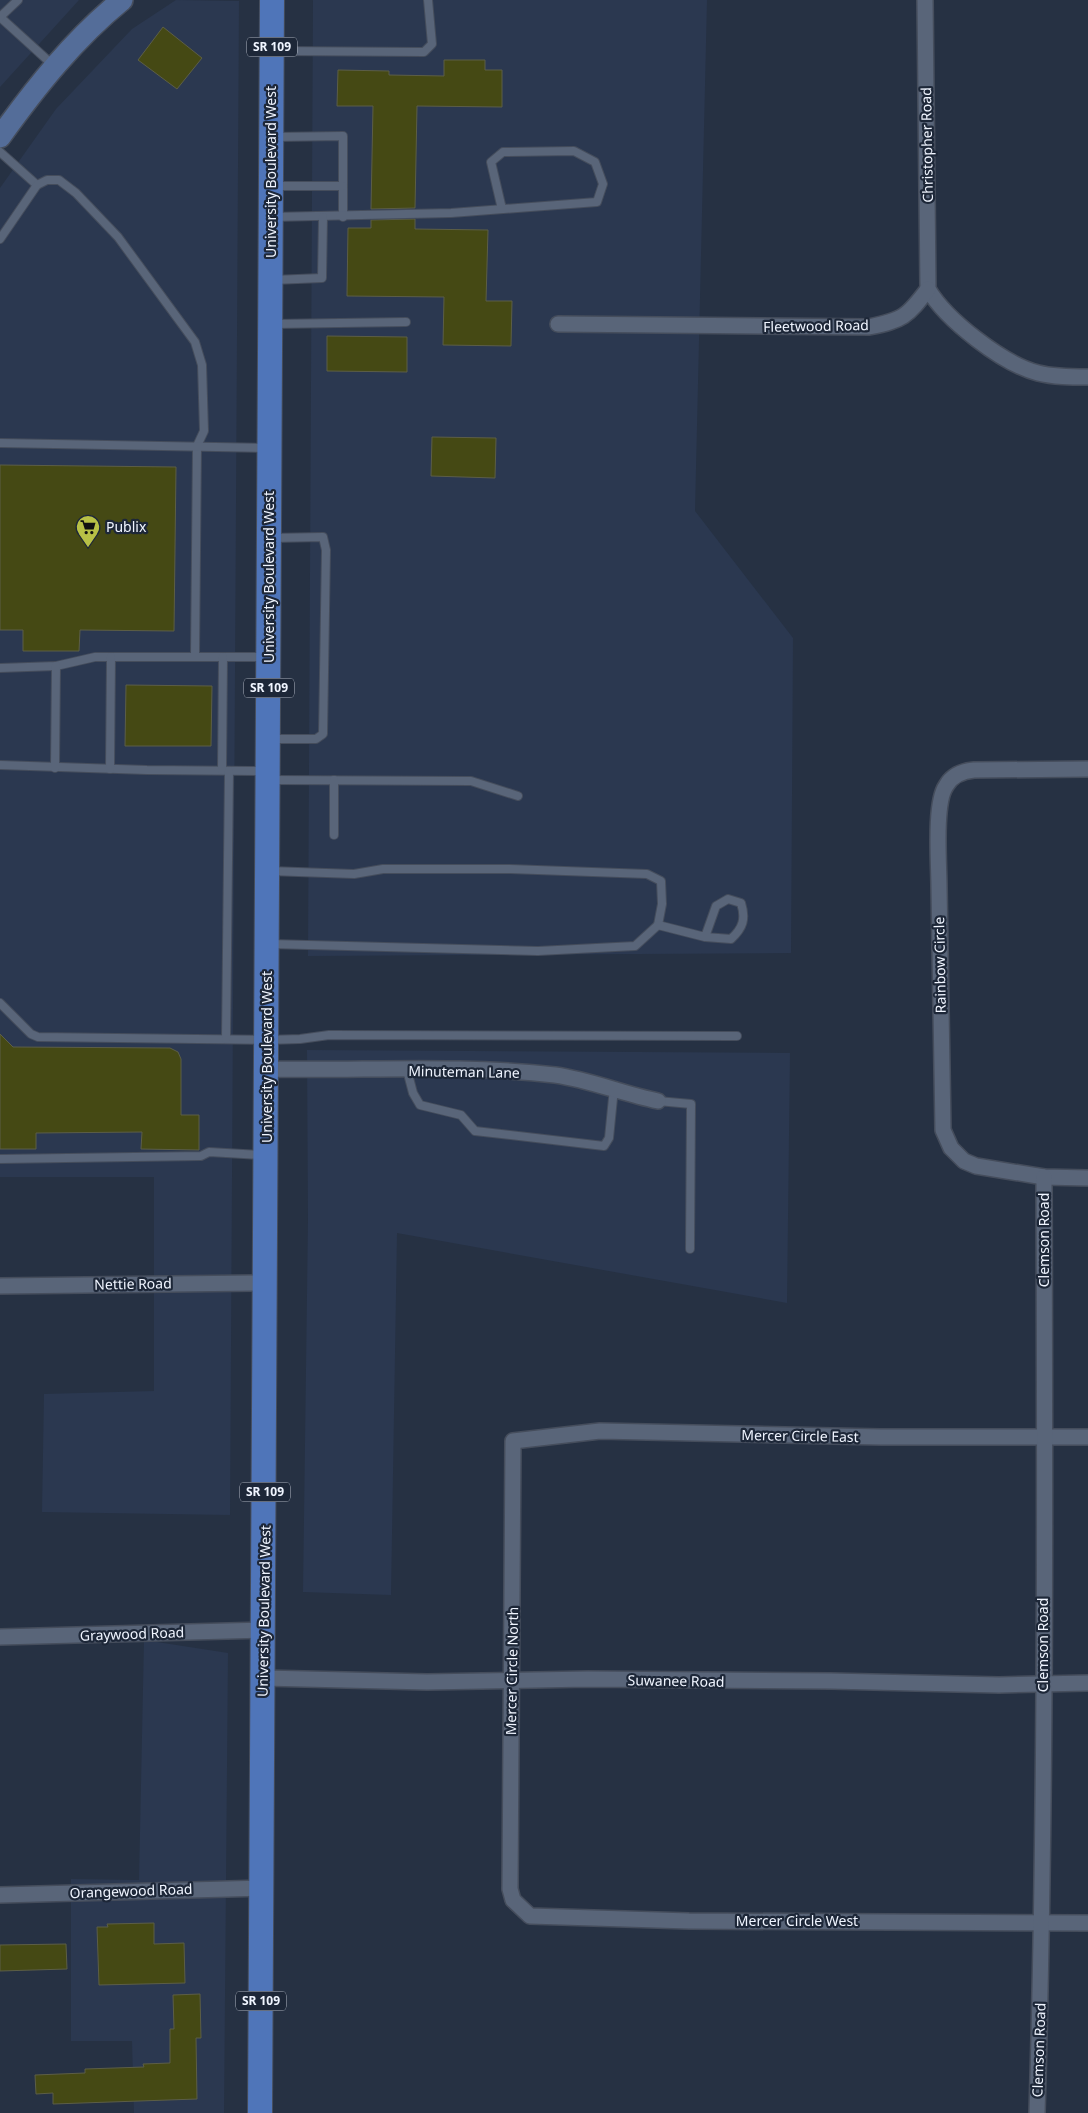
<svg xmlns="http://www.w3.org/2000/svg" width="1088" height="2113" font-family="'Noto Sans',sans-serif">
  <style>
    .built { fill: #2b3850 }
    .building { fill: #454914; stroke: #5c5e47 }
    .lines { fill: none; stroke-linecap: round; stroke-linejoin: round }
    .lane-casing { stroke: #454d5c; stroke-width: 10 }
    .street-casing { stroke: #454d5c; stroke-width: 18 }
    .secondary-casing { stroke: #454d5c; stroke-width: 24 }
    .primary-casing { stroke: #454d5c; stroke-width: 26 }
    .lane { stroke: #596579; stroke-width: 8 }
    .street { stroke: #596579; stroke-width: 15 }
    .secondary { stroke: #546d99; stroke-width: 21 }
    .primary { stroke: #4f75b9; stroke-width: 24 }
    .labels { text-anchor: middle; stroke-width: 4.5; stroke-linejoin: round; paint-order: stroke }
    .shield { fill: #1d2738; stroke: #b1b7c3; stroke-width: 1 }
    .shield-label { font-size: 12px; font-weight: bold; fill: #f0f5ff }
    .street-label { font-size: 14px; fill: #f0f5ff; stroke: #1d2738 }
    .poi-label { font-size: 14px; fill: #f0f5ff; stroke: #1d2738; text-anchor: start }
  </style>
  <rect width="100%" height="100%" fill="#263143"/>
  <g class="built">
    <polygon points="0,0 79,0 0,87"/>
    <polygon points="176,0 239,1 230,1515 42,1512 44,1394 154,1391 154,1177 0,1177 0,188 56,109 132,29"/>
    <polygon points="313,0 707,0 695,511 793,638 791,953 308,956"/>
    <polygon points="307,1050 790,1053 787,1303 397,1233 391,1595 303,1592 308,1220"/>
    <polygon points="144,1640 228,1653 224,2113 134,2113 132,2041 71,2041 71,1879 139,1880"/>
  </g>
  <g class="building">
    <polygon points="163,27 202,58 177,89 138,60"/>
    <polygon points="444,60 485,60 485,70 502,70 502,107 417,106 415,208 371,209 373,106 337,106 338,70 389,71 389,75 444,76"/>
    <polygon points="415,219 415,229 488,230 486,301 512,301 511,346 443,345 444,297 347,296 348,228 371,228 371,220"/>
    <polygon points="327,336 407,337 407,372 327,371"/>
    <polygon points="432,437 496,438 495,478 431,476"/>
    <polygon points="0,465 176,467 174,631 80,630 79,651 23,651 23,630 0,630"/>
    <polygon points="126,685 212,686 211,746 125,746"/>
    <polygon points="0,1034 13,1047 170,1048 178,1052 181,1059 181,1115 199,1115 199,1150 141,1149 142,1132 36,1133 36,1149 0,1149"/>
    <polygon points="154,1923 154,1944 184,1943 185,1983 99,1985 97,1927 108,1927 107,1924"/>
    <polygon points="66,1944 67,1969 0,1971 0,1945"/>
    <polygon points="200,1994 201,2038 196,2038 197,2099 53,2104 53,2093 36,2094 35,2075 85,2073 85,2069 144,2067 143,2064 170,2063 170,2029 174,2029 173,1995"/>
  </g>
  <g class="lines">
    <g class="lane-casing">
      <g id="lane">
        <polyline points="0,17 54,66"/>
        <polyline points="0,17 18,0"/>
        <polyline points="274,51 424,52 432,44 428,0"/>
        <polyline points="274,137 343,136 343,217"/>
        <polyline points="0,152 37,185"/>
        <polyline points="273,186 343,186"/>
        <polyline points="272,217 451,213 597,202 603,184 595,162 574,151 503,152 491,162 502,209"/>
        <polyline points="0,239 37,185 47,180 59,180 76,193 118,237 195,342 202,365 204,431 197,446 195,657"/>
        <polyline points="273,280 322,278 323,217"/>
        <polyline points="273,324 406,322"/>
        <polyline points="0,443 268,448"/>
        <polyline points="0,668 56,666 95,657 267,657"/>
        <polyline points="271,739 316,739 323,734 326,550 323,537 271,538"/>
        <polyline points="0,765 147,770 264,771"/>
        <polyline points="55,768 56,666"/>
        <polyline points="110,769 111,657"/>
        <polyline points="222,770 223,657"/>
        <polyline points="270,780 471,781 518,796"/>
        <polyline points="334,780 334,835"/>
        <polyline points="270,871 354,874 383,869 510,869 647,874 661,881 662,904 658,925"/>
        <path d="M270,944L538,951L635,946L658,925L705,937L731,939C743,928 746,919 741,903L728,899L716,906L705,937"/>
        <polyline points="0,1003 31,1034 38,1037 267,1040 300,1039 329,1035 737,1036"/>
        <polyline points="226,1039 229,771"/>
        <polyline points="407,1070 413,1093 420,1105 461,1115 475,1131 604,1146 609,1138 614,1088"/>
        <polyline points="658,1101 691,1104 690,1249"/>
        <polyline points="0,1159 201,1156 209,1152 262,1155"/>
      </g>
    </g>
    <g class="street-casing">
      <g id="street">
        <path d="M925,0L928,289C946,320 1003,364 1038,373C1054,377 1071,377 1088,377"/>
        <path d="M558,324L869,327C903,320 907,317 928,289"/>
        <path d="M1088,769L974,770C963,771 952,775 946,786C934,803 939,865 939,887C940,968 941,1049 943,1130L951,1148L964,1161L976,1166L1044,1177L1088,1178"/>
        <path d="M267,1069C363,1071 460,1064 555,1075C591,1080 623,1094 658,1101"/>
        <polyline points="0,1286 266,1283"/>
        <polyline points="1088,1437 881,1437 600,1431 513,1441 510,1889 513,1900 530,1916 689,1921 1088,1923"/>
        <polyline points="0,1637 265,1630"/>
        <polyline points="264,1678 427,1682 588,1679 831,1681 999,1685 1088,1683"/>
        <polyline points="0,1895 263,1888"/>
        <path d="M1037,2113C1046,1801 1045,1489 1044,1177"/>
      </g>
    </g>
    <g class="secondary-casing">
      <path id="secondary" d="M0,137C36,87 74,39 122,0"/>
    </g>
    <g class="primary-casing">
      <polyline id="primary" points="260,2113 272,0"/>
    </g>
    <use href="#lane" class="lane"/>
    <use href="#street" class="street"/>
    <use href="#secondary" class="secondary"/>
    <use href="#primary" class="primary"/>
  </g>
  <defs>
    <g id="supermarket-pin" transform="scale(1.25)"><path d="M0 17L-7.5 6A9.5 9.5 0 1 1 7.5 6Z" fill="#b8c146" stroke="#1d2738"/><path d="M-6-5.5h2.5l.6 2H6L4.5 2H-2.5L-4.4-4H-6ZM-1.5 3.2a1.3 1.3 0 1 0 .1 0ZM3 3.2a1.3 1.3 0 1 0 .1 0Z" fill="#111"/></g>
  </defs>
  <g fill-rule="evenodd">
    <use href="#supermarket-pin" x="88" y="527"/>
  </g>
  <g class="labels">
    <g class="shield">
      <rect x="247" y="37.5" width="50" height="19" rx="4"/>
      <rect x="244" y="678.5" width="50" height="19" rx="4"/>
      <rect x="240" y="1482.5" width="50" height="19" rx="4"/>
      <rect x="236" y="1991.5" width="50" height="19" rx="4"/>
    </g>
    <g class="shield-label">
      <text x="272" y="51">SR 109</text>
      <text x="269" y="692">SR 109</text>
      <text x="265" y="1496">SR 109</text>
      <text x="261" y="2005">SR 109</text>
    </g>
    <g class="street-label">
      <text transform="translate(927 145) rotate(-91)" y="5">Christopher Road</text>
      <text transform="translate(271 172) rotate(-90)" y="5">University Boulevard West</text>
      <text transform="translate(816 326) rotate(-1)" y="5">Fleetwood Road</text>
      <text transform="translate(269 577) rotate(-90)" y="5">University Boulevard West</text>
      <text transform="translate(940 965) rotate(-91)" y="5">Rainbow Circle</text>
      <text transform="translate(267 1057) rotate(-90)" y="5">University Boulevard West</text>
      <text transform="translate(464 1072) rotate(1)" y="5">Minuteman Lane</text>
      <text transform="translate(1044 1240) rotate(-90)" y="5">Clemson Road</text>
      <text transform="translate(133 1284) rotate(-1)" y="5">Nettie Road</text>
      <text transform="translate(800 1436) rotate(1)" y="5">Mercer Circle East</text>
      <text transform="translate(264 1611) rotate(-89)" y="5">University Boulevard West</text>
      <text transform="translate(132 1634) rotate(-2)" y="5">Graywood Road</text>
      <text transform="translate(1043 1645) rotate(-90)" y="5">Clemson Road</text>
      <text transform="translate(512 1671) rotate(-89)" y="5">Mercer Circle North</text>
      <text transform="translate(676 1681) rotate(1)" y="5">Suwanee Road</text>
      <text transform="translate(131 1891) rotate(-2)" y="5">Orangewood Road</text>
      <text x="797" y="1926">Mercer Circle West</text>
      <text transform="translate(1039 2050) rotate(-88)" y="5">Clemson Road</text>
    </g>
    <g class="poi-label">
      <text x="106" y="532">Publix</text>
    </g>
  </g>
</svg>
